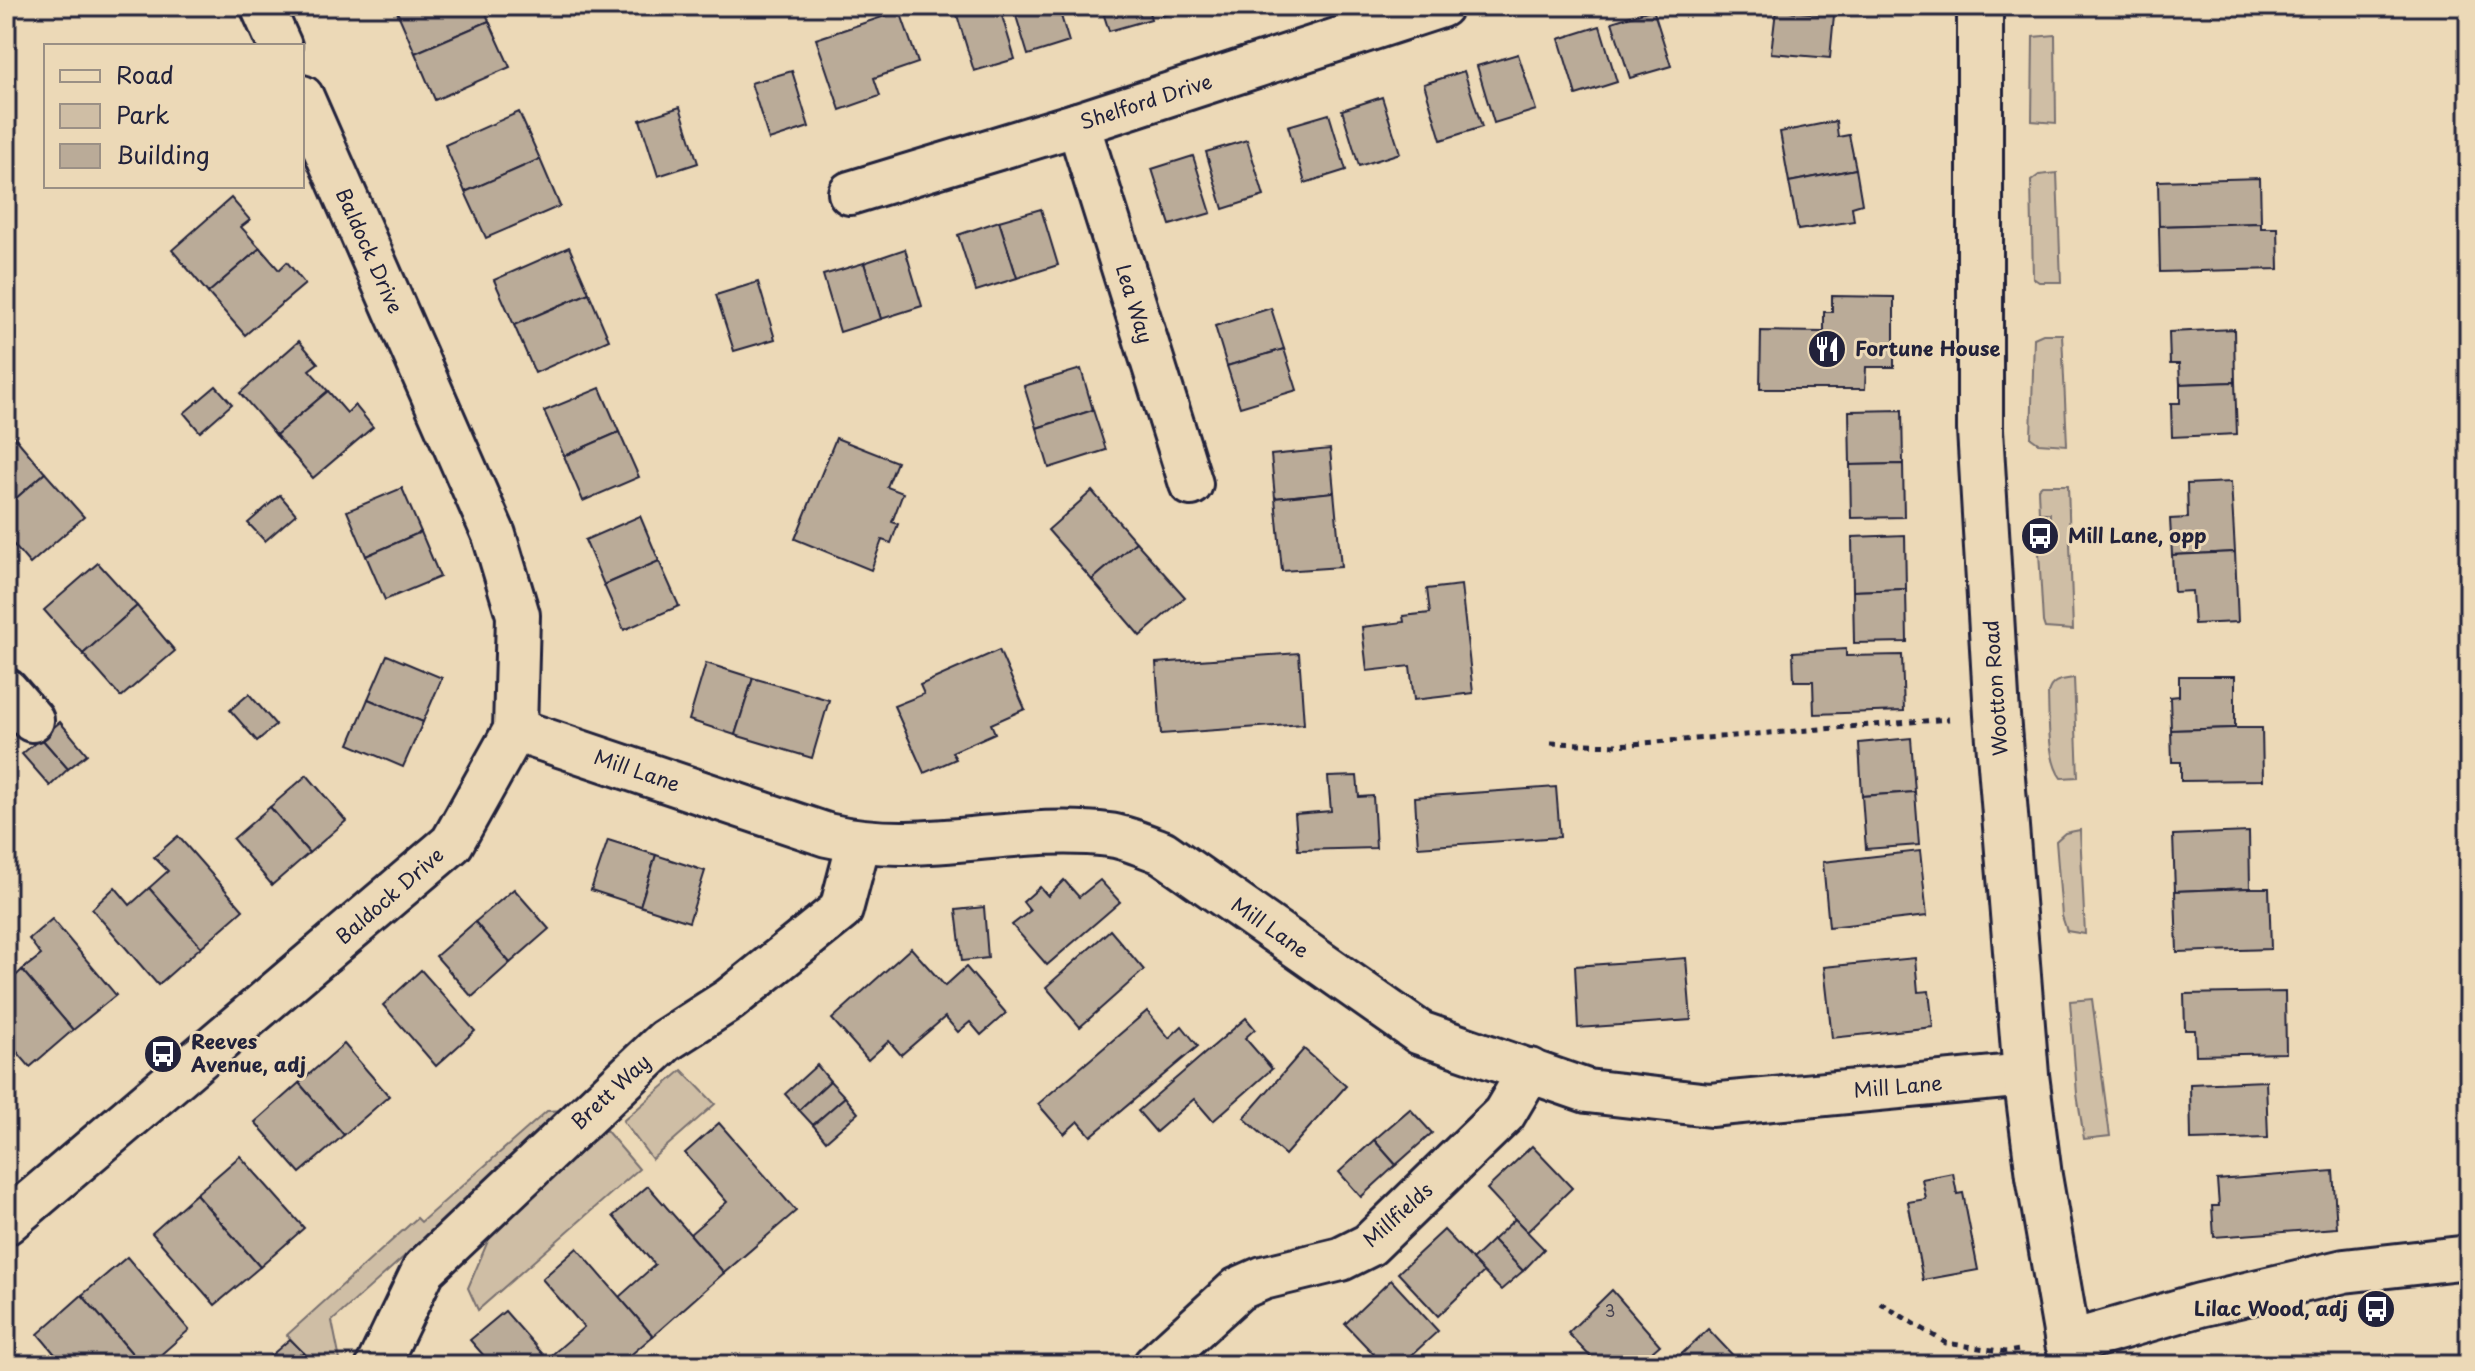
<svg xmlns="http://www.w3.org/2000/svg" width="2475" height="1371" font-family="'Playpen Sans',sans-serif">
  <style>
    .green { fill: #cfbea5; stroke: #787070; stroke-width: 2 }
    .building { fill: #baab98; stroke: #22223b; stroke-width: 2 }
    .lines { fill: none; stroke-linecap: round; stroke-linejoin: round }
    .street-casing { stroke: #22223b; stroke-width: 48 }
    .primary-casing { stroke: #22223b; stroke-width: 50 }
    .path { stroke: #22223b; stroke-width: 5; stroke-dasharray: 6 6; stroke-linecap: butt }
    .street { stroke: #ecd9b7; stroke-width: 42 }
    .primary { stroke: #ecd9b7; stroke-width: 44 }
    .labels { text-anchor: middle; stroke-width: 6; stroke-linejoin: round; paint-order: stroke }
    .number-label { font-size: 16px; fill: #484452 }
    .street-label { font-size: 20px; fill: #22223b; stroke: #ecd9b7 }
    .poi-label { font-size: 20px; font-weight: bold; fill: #22223b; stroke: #ecd9b7; text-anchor: start }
  </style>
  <rect width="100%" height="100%" fill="#ecd9b7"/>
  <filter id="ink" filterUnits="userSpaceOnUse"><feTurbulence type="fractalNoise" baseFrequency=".0125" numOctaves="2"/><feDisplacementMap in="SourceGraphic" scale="16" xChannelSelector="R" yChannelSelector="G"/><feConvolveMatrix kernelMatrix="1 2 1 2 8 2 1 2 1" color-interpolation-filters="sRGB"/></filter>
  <g filter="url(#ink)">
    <g class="green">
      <polygon points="2055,35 2056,123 2032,121 2033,37"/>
      <polygon points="2057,173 2061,282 2039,282 2033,278 2031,181 2039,175"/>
      <polygon points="2043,334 2062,334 2067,445 2038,443 2031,438 2034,338"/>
      <polygon points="2042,485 2068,485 2073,630 2045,628 2043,622 2039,552 2049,549 2050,513 2039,513 2038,489"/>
      <path d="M2074,678L2078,777L2061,778C2047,760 2049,716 2048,693C2052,679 2061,680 2074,678Z"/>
      <polygon points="2080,830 2085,934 2067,931 2062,916 2056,841 2065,833"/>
      <polygon points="2092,999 2110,1136 2084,1139 2077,1094 2070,1001"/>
      <polygon points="682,1070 715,1104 652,1159 623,1121"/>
      <polygon points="568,1110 332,1321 341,1365 314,1365 287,1335 417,1218 421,1222 547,1111"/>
      <polygon points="606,1130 639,1169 478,1310 468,1288 493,1229"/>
    </g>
    <g class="building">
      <polygon points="483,6 489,21 415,53 395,7"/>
      <polygon points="986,6 999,6 1015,59 974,71 957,15"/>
      <polygon points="1013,6 1058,6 1069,42 1028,55"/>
      <polygon points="1101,6 1147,6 1151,19 1109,31"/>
      <polygon points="1160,6 1193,6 1163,16"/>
      <polygon points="1653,9 1671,66 1630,78 1612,22"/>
      <polygon points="1776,10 1834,15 1830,58 1771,53"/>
      <polygon points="900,11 918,63 874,78 880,96 840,110 816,39"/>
      <polygon points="489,21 510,67 435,100 415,53"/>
      <polygon points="1600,26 1617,82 1576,95 1559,39"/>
      <polygon points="1518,54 1536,110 1494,123 1477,66"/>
      <polygon points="792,71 809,127 769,140 751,83"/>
      <polygon points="1464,71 1482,127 1441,140 1424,84"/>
      <polygon points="1382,97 1400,153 1359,166 1342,110"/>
      <polygon points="680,107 698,163 658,176 640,120"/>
      <polygon points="519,112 540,159 465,192 445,145"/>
      <polygon points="1329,114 1346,170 1305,183 1288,126"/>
      <polygon points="1836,121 1838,137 1849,135 1856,169 1789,182 1780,132"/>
      <polygon points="1247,140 1264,196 1223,209 1206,152"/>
      <polygon points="1193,156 1211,213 1170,225 1152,169"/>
      <polygon points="540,159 560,206 486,238 465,192"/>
      <polygon points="1856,169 1862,204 1852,207 1854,221 1798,230 1789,182"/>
      <polygon points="2260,178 2261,223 2159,226 2158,181"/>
      <polygon points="231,198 250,220 241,227 260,248 208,293 172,250"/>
      <polygon points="1041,209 1058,265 1017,278 999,221"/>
      <polygon points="999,221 1017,278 976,291 958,235"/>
      <polygon points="2261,223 2261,228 2278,228 2279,269 2160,272 2159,226"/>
      <polygon points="569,247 589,293 514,325 494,280"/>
      <polygon points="260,248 279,270 287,262 305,284 245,335 208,293"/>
      <polygon points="905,249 922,306 881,319 864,263"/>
      <polygon points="864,263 881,319 840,332 823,275"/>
      <polygon points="758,282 775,339 734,351 716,295"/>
      <polygon points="589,293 609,340 535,373 514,325"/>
      <polygon points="1832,296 1894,297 1894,367 1866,367 1865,389 1760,389 1761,331 1824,332 1824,312 1832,312"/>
      <polygon points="1271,308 1284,349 1227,366 1215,326"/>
      <polygon points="2234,329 2235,382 2180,384 2179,364 2170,364 2169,332"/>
      <polygon points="299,341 318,363 309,370 328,391 276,435 240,393"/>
      <polygon points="1284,349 1297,390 1240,407 1227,366"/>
      <polygon points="1081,369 1093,410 1037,428 1024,386"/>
      <polygon points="2235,382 2237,434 2172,437 2171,403 2180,403 2180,384"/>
      <polygon points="216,386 232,404 200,432 184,413"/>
      <polygon points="600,388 619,432 564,456 544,411"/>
      <polygon points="328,391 347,413 355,405 373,427 313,478 276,435"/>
      <polygon points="1093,410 1106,450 1049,468 1037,428"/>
      <polygon points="1902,410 1903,464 1850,465 1849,411"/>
      <polygon points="7,428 45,473 6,507 6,429"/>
      <polygon points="619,432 639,477 583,501 564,456"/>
      <polygon points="836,438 897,462 887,487 903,493 892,522 898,524 891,543 882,540 871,570 795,539"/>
      <polygon points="1330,449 1334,492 1275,498 1271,455"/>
      <polygon points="1903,464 1904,517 1851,518 1850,465"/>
      <polygon points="45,473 84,517 30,564 6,536 6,507"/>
      <polygon points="2231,482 2235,552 2172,555 2170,519 2188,518 2187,484"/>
      <polygon points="402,488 421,532 366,556 347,511"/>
      <polygon points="1092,491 1136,542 1092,580 1048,530"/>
      <polygon points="1334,492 1341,567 1282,571 1275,498"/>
      <polygon points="280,495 296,514 265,541 248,523"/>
      <polygon points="640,516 659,561 604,585 585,540"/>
      <polygon points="421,532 440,577 385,600 366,556"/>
      <polygon points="1905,535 1906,589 1853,591 1852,537"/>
      <polygon points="1136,542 1185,597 1140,636 1092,580"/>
      <polygon points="2235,552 2238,622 2194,624 2192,591 2174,592 2172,555"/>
      <polygon points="659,561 679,606 624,630 604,585"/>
      <polygon points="98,563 137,606 83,654 44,610"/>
      <polygon points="1461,585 1473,693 1414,700 1410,666 1367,671 1362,627 1404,622 1403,616 1430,613 1427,589"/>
      <polygon points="1906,589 1907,642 1854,643 1853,591"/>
      <polygon points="137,606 175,651 121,697 83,654"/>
      <polygon points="1846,649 1846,656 1902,655 1904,711 1814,714 1813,681 1794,681 1793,652"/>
      <polygon points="999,650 1025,709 991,724 995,733 952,752 956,759 924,773 894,706 924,694 920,685"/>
      <polygon points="1299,653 1304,724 1161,734 1156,663"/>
      <polygon points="387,655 442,678 423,722 368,699"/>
      <polygon points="706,663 753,678 735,735 689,720"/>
      <polygon points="2179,676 2235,676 2235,728 2171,730 2170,697 2179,696"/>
      <polygon points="753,678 829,700 812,758 735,735"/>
      <polygon points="249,694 276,725 257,741 230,710"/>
      <polygon points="368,699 423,722 403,767 349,744"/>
      <polygon points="60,722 87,754 68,769 41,738"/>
      <polygon points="2235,728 2262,728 2263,780 2181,781 2181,762 2172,762 2171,730"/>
      <polygon points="41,738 68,769 50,786 22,754"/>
      <polygon points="1911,738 1915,792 1862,796 1859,743"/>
      <polygon points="307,775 346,821 309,853 270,807"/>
      <polygon points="1357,776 1359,797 1373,796 1376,848 1298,850 1295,814 1331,811 1328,777"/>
      <polygon points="1556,787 1560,837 1418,847 1415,797"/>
      <polygon points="1915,792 1919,845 1866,849 1862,796"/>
      <polygon points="270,807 309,853 272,885 233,839"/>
      <polygon points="2249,832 2250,888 2175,891 2173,835"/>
      <polygon points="178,836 243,910 201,947 149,888 168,871 154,857"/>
      <polygon points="608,840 656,855 640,906 591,890"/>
      <polygon points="1920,851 1927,916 1829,927 1823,862"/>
      <polygon points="656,855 705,871 689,922 640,906"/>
      <polygon points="1064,880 1079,897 1100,880 1120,902 1047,965 1012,925 1030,911 1023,902 1040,887 1048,896"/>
      <polygon points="115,887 130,905 149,888 201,947 158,985 92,909"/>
      <polygon points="2250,888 2269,888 2271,949 2177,952 2175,891"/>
      <polygon points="514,889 549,929 510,963 475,922"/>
      <polygon points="984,907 988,958 962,961 956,910"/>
      <polygon points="52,919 116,995 73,1030 22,970 41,955 29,939"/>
      <polygon points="475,922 510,963 472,997 436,956"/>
      <polygon points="1110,930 1144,970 1080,1027 1046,987"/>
      <polygon points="911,948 945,986 966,967 1006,1013 981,1035 970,1022 958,1032 945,1017 901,1055 889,1041 868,1060 832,1019"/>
      <polygon points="1686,958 1691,1020 1578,1028 1575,966"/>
      <polygon points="1915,958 1918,992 1929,991 1933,1027 1832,1038 1824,967"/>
      <polygon points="22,970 73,1030 30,1067 6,1039 6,985"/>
      <polygon points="421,970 475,1031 436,1066 383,1005"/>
      <polygon points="2285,992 2286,1053 2196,1055 2195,1030 2185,1030 2184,994"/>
      <polygon points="1147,1011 1169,1038 1182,1026 1198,1046 1091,1136 1078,1121 1064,1134 1038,1104"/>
      <polygon points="1246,1018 1255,1029 1245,1038 1272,1069 1213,1121 1194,1099 1156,1132 1138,1111"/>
      <polygon points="344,1044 389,1096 344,1135 299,1083"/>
      <polygon points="1304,1049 1346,1086 1285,1155 1244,1118"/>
      <polygon points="817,1065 830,1081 799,1110 785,1094"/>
      <polygon points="830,1081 845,1097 813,1125 799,1110"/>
      <polygon points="2266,1081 2268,1138 2191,1140 2190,1084"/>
      <polygon points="299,1083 344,1135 300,1173 255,1122"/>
      <polygon points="845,1097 858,1113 826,1141 813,1125"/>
      <polygon points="1410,1109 1432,1133 1396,1165 1374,1140"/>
      <polygon points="719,1123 796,1211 724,1273 690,1234 727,1202 685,1153"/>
      <polygon points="1374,1140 1396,1165 1361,1197 1339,1172"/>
      <polygon points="1532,1146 1572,1188 1527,1232 1487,1189"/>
      <polygon points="240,1156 304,1228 260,1267 196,1194"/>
      <polygon points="2333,1171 2337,1228 2214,1237 2212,1206 2219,1206 2217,1180"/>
      <polygon points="1953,1173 1957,1194 1963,1193 1978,1270 1923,1280 1908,1202 1926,1199 1922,1179"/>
      <polygon points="648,1186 724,1273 653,1336 619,1297 655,1265 613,1216"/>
      <polygon points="196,1194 260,1267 215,1305 152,1233"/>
      <polygon points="1515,1219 1544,1249 1523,1271 1493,1240"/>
      <polygon points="1444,1230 1484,1272 1438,1316 1398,1273"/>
      <polygon points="1493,1240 1523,1271 1501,1290 1472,1260"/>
      <polygon points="577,1248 653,1336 619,1365 552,1365 547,1359 584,1327 542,1279"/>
      <polygon points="127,1257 189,1330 149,1365 142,1365 82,1295"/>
      <polygon points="1391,1280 1438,1331 1401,1365 1384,1365 1345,1324"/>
      <polygon points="1612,1290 1660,1345 1637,1365 1598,1365 1568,1333"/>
      <polygon points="82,1295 142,1365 64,1365 38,1334"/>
      <polygon points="505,1311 547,1359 552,1365 492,1365 470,1340"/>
      <polygon points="1708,1329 1742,1365 1670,1365"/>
      <polygon points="290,1339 304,1353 290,1365 260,1365"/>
      <polygon points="304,1353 314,1365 290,1365"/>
    </g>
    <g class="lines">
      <g class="street-casing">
        <g id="street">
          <polyline points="262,6 280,46"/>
          <polyline points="1078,124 1191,484"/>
          <polyline points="850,193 1078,124 1441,6"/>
          <polyline points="6,690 32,720"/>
          <path d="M515,730L827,835C925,858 1014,823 1109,835C1127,837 1145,846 1162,852L1420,1033L1587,1091L1710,1105L2026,1075"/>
          <polyline points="6,1223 452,843 515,730 518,615 494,535 302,97"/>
          <polyline points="2068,1343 2200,1305 2344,1271 2469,1257"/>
          <polyline points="378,1365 424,1269 665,1041 729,1000 841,910 859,842"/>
          <polyline points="1155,1365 1238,1289 1263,1278 1341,1259 1369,1245 1504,1114 1530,1070"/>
        </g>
      </g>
      <g class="primary-casing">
        <polyline id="primary" points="1980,6 1980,430 1997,715 2026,1075 2039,1176 2068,1343 2075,1365"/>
      </g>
      <g class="path">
        <polyline points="1551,743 1618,745 1949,719"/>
        <polyline points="1880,1303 1946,1343 2006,1352 2020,1350"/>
        <polyline points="6,1350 19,1365"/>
      </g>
      <use href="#street" class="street"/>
      <use href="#primary" class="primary"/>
    </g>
  </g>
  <defs>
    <g id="restaurant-disc" transform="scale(2)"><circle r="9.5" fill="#22223b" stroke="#ecd9b7"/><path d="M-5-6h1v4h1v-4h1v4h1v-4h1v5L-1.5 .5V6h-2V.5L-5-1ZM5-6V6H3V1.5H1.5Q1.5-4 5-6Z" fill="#fff"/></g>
    <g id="bus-disc" transform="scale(2)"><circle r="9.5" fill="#22223b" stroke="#ecd9b7"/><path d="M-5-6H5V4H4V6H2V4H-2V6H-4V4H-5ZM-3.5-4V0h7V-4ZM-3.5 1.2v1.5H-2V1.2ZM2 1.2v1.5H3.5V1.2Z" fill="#fff"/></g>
  </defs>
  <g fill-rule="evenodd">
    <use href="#restaurant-disc" x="1827" y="349"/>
    <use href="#bus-disc" x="2040" y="536"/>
    <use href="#bus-disc" x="163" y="1054"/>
    <use href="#bus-disc" x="2376" y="1309"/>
  </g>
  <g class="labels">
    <g class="number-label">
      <text x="1610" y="1317">3</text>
    </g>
    <g class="street-label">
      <text transform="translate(1146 102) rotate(-18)" y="7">Shelford Drive</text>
      <text transform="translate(369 251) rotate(66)" y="7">Baldock Drive</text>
      <text transform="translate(1134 304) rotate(73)" y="7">Lea Way</text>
      <text transform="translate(1996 688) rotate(-94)" y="7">Wootton Road</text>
      <text transform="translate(637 771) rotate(19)" y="7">Mill Lane</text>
      <text transform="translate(390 896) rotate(-41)" y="7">Baldock Drive</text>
      <text transform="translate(1270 928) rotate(35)" y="7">Mill Lane</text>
      <text transform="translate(1898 1087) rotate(-5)" y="7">Mill Lane</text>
      <text transform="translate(611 1092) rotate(-43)" y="7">Brett Way</text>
      <text transform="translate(1398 1215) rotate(-42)" y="7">Millfields</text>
    </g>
    <g class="poi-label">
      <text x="1855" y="356">Fortune House</text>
      <text x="2068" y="543">Mill Lane, opp</text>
      <text x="191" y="1049">Reeves<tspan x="191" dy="23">Avenue, adj</tspan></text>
      <text x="2348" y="1316" text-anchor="end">Lilac Wood, adj</text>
    </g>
  </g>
  <rect width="2475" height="1371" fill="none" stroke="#ecd9b7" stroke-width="32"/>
  <rect x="16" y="16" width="2443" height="1339" fill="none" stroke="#22223b" stroke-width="3" filter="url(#ink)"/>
  <rect x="44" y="44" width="260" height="144" fill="#ecd9b7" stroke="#9b9085" stroke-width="2"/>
  <rect x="60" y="70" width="40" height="12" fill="#ecd9b7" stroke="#9b9085" stroke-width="2"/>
  <text x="116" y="84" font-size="24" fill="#22223b">Road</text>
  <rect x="60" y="104" width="40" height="24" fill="#cfbea5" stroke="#9b9085" stroke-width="2"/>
  <text x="116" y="124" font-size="24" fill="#22223b">Park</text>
  <rect x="60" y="144" width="40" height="24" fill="#baab98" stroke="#9b9085" stroke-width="2"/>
  <text x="116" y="164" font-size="24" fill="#22223b">Building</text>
</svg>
